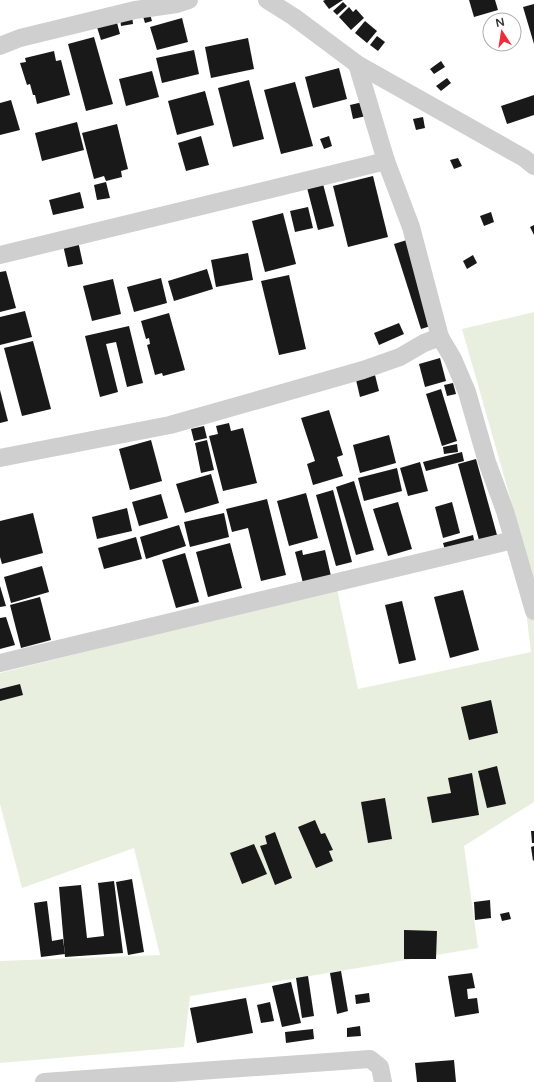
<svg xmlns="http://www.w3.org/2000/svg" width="534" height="1082" font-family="'Varela Round',sans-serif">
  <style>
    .green { fill: #e8efdf }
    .building { fill: #191919 }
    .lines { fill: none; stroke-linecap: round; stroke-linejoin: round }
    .minor { stroke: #cfcfcf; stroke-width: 18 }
  </style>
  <rect width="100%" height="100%" fill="#fff"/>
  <polygon class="green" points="534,312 534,802 464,846 478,948 190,996 184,1047 0,1063 0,961 160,955 134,848 22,888 0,804 0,673 337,589 358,689 531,652 514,511 462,329"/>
  <g class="building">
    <polygon points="325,0 343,0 329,9 323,1"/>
    <polygon points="469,0 495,0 498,10 474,17"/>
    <polygon points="343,2 347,6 337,15 333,11"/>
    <polygon points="534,4 534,44 523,7"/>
    <polygon points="349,7 353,12 356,9 364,18 351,30 339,17"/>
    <polygon points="149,11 152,21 145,23 142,13"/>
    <polygon points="132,15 133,24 121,26 120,17"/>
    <polygon points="182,18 188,42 157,50 150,27"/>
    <polygon points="116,19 120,34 101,40 96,24"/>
    <polygon points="365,21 377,31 367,43 355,33"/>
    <polygon points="377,36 385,42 378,51 370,45"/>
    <polygon points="94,37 113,104 86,111 68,44"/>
    <polygon points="248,38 254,69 211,78 205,47"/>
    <polygon points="194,50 199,74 162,83 156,58"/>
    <polygon points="54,51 56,61 61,60 70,95 37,104 35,95 33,95 30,84 27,85 20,63 26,62 25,58"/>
    <polygon points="441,61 445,67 434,74 430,69"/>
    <polygon points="339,68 347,99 313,108 305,77"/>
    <polygon points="152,71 159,97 126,106 119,79"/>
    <polygon points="447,78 451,83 441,91 436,86"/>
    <polygon points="249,80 264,139 233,147 218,88"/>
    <polygon points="295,82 313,146 281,154 264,90"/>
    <polygon points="205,91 214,125 177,135 168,101"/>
    <polygon points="534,95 534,115 507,124 501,106"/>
    <polygon points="11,100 20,130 0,135 0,103"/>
    <polygon points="363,102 366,116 353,119 350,105"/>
    <polygon points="423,117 425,128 416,130 413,119"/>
    <polygon points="77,122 84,150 42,161 35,133"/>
    <polygon points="117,124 128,169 121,171 122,177 106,181 104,176 94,179 82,133"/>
    <polygon points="201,136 209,165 186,171 178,143"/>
    <polygon points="329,136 332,146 324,149 320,139"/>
    <polygon points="458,158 462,166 454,169 450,160"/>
    <polygon points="373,176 388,237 348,247 333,186"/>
    <polygon points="322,180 334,226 318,230 306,184"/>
    <polygon points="106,182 110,198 97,200 94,185"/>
    <polygon points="80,192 84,208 53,215 49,200"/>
    <polygon points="308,207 313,228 295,232 290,211"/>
    <polygon points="491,212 494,222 484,226 480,216"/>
    <polygon points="283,213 296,264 265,272 252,221"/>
    <polygon points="534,225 534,235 530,227"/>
    <polygon points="410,239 437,324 421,329 394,244"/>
    <polygon points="78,241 83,264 68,267 63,245"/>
    <polygon points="248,253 253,280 216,287 211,260"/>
    <polygon points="473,255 477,263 467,269 463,261"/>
    <polygon points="207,269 213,289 174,301 168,281"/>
    <polygon points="6,271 16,308 0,312 0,272"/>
    <polygon points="289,275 306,349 279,355 261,281"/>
    <polygon points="161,278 167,303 134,312 127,287"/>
    <polygon points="113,279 121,314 92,321 83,286"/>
    <polygon points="25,311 32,337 0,345 0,317"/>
    <polygon points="169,313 185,370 163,376 162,373 155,375 147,345 150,344 149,338 146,339 141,321"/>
    <polygon points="399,323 404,334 379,345 374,333"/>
    <polygon points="129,326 143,383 127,387 116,342 106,344 118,392 100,397 85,336"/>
    <polygon points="33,341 51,409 22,416 4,348"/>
    <polygon points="440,358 446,381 425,387 419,364"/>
    <polygon points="375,375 379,391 360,397 356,380"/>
    <polygon points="453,383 456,394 447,396 444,385"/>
    <polygon points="441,389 457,441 442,446 426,394"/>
    <polygon points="0,390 8,421 0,423"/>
    <polygon points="329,410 343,455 337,457 343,476 313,485 307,464 315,461 301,418"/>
    <polygon points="229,423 231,431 243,428 257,483 223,491 209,436 218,434 216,426"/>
    <polygon points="204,426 207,438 194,441 191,429"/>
    <polygon points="389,435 396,463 360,473 353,445"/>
    <polygon points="151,440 162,481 130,490 119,449"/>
    <polygon points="207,440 214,470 201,473 195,443"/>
    <polygon points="457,444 458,452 444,454 443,447"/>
    <polygon points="462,452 464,461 426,471 423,462"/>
    <polygon points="476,459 497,535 479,540 458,464"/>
    <polygon points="420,462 428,491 408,496 400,468"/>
    <polygon points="397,468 402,491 364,501 358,478"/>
    <polygon points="211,474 219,503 185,513 176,484"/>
    <polygon points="354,481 374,550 356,555 336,487"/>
    <polygon points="333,490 352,562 336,566 316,495"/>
    <polygon points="306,493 318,538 289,546 277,501"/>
    <polygon points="161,494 168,518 139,526 132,502"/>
    <polygon points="267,499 286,575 261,581 248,528 232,532 226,509"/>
    <polygon points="398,502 412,549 388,556 373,509"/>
    <polygon points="452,502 460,533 443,538 435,507"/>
    <polygon points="127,508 132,531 97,539 92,517"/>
    <polygon points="33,513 43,553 2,564 0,557 0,521"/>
    <polygon points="224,513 229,537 190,547 184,522"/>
    <polygon points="179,525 186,546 146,559 140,537"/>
    <polygon points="473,535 475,545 446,553 443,543"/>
    <polygon points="136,537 142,559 104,569 98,548"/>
    <polygon points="230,543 242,588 208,597 196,552"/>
    <polygon points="302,550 303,555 325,550 331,576 303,583 295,552"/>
    <polygon points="185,553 199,602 176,608 162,560"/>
    <polygon points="42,566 49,592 11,603 4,577"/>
    <polygon points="0,586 6,606 0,607"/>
    <polygon points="463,590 479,650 450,658 434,597"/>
    <polygon points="40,597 51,640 21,648 10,605"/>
    <polygon points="402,601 416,660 399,664 385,605"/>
    <polygon points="6,617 15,645 0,649 0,618"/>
    <polygon points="20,684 23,695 0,701 0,689"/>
    <polygon points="491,700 498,733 469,740 461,707"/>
    <polygon points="497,766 506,804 487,808 478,771"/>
    <polygon points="472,773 479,815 432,823 427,797 451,793 448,778"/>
    <polygon points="385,798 392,839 368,843 361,802"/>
    <polygon points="315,820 321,834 325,833 333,850 329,851 333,861 316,868 298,827"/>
    <polygon points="531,831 534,831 534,843 532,843"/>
    <polygon points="275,832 292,878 275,885 260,846 267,844 265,836"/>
    <polygon points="254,844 267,874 242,884 230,853"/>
    <polygon points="534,846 534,860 533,861 531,847"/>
    <polygon points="132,879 144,952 128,955 116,882"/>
    <polygon points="114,881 123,953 65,957 59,887 81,885 87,938 104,936 98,883"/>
    <polygon points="490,900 491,918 475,920 474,902"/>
    <polygon points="47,901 52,941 63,939 65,954 41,957 34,903"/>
    <polygon points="509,912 511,919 502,921 500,914"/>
    <polygon points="404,930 437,931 436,959 404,959"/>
    <polygon points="341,971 348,1011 337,1014 330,973"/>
    <polygon points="472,973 475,988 467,989 468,999 477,998 479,1013 455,1017 448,976"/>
    <polygon points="308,976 314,1016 302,1018 296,978"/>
    <polygon points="291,982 301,1023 282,1027 272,986"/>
    <polygon points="369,993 370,1002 356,1004 355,995"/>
    <polygon points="246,998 253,1033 197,1043 190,1008"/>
    <polygon points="270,1002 274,1021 261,1023 257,1005"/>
    <polygon points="360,1026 361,1036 347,1037 347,1028"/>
    <polygon points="313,1029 314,1039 286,1043 285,1032"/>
    <polygon points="454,1060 456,1082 417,1082 415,1063"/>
  </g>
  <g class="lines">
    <g class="minor">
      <polyline points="267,0 294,17 357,64 524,158 534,166"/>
      <polyline points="0,46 20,38 135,10 177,4 189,0"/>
      <polyline points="0,255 386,161"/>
      <polyline points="440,337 453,359 467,392 487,462 505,511 534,611"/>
      <polyline points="0,458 170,425 363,370 400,357 424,343 440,337 411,227 386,161 357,64"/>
      <polyline points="0,663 513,540"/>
      <polyline points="44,1082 370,1059 380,1067 383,1082"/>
    </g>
  </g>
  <g transform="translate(502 32) rotate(348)"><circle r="19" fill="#ffffff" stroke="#adadad"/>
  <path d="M0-3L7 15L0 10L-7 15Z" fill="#f02c3a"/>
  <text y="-6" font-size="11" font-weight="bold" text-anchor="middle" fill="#323232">N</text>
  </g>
</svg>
